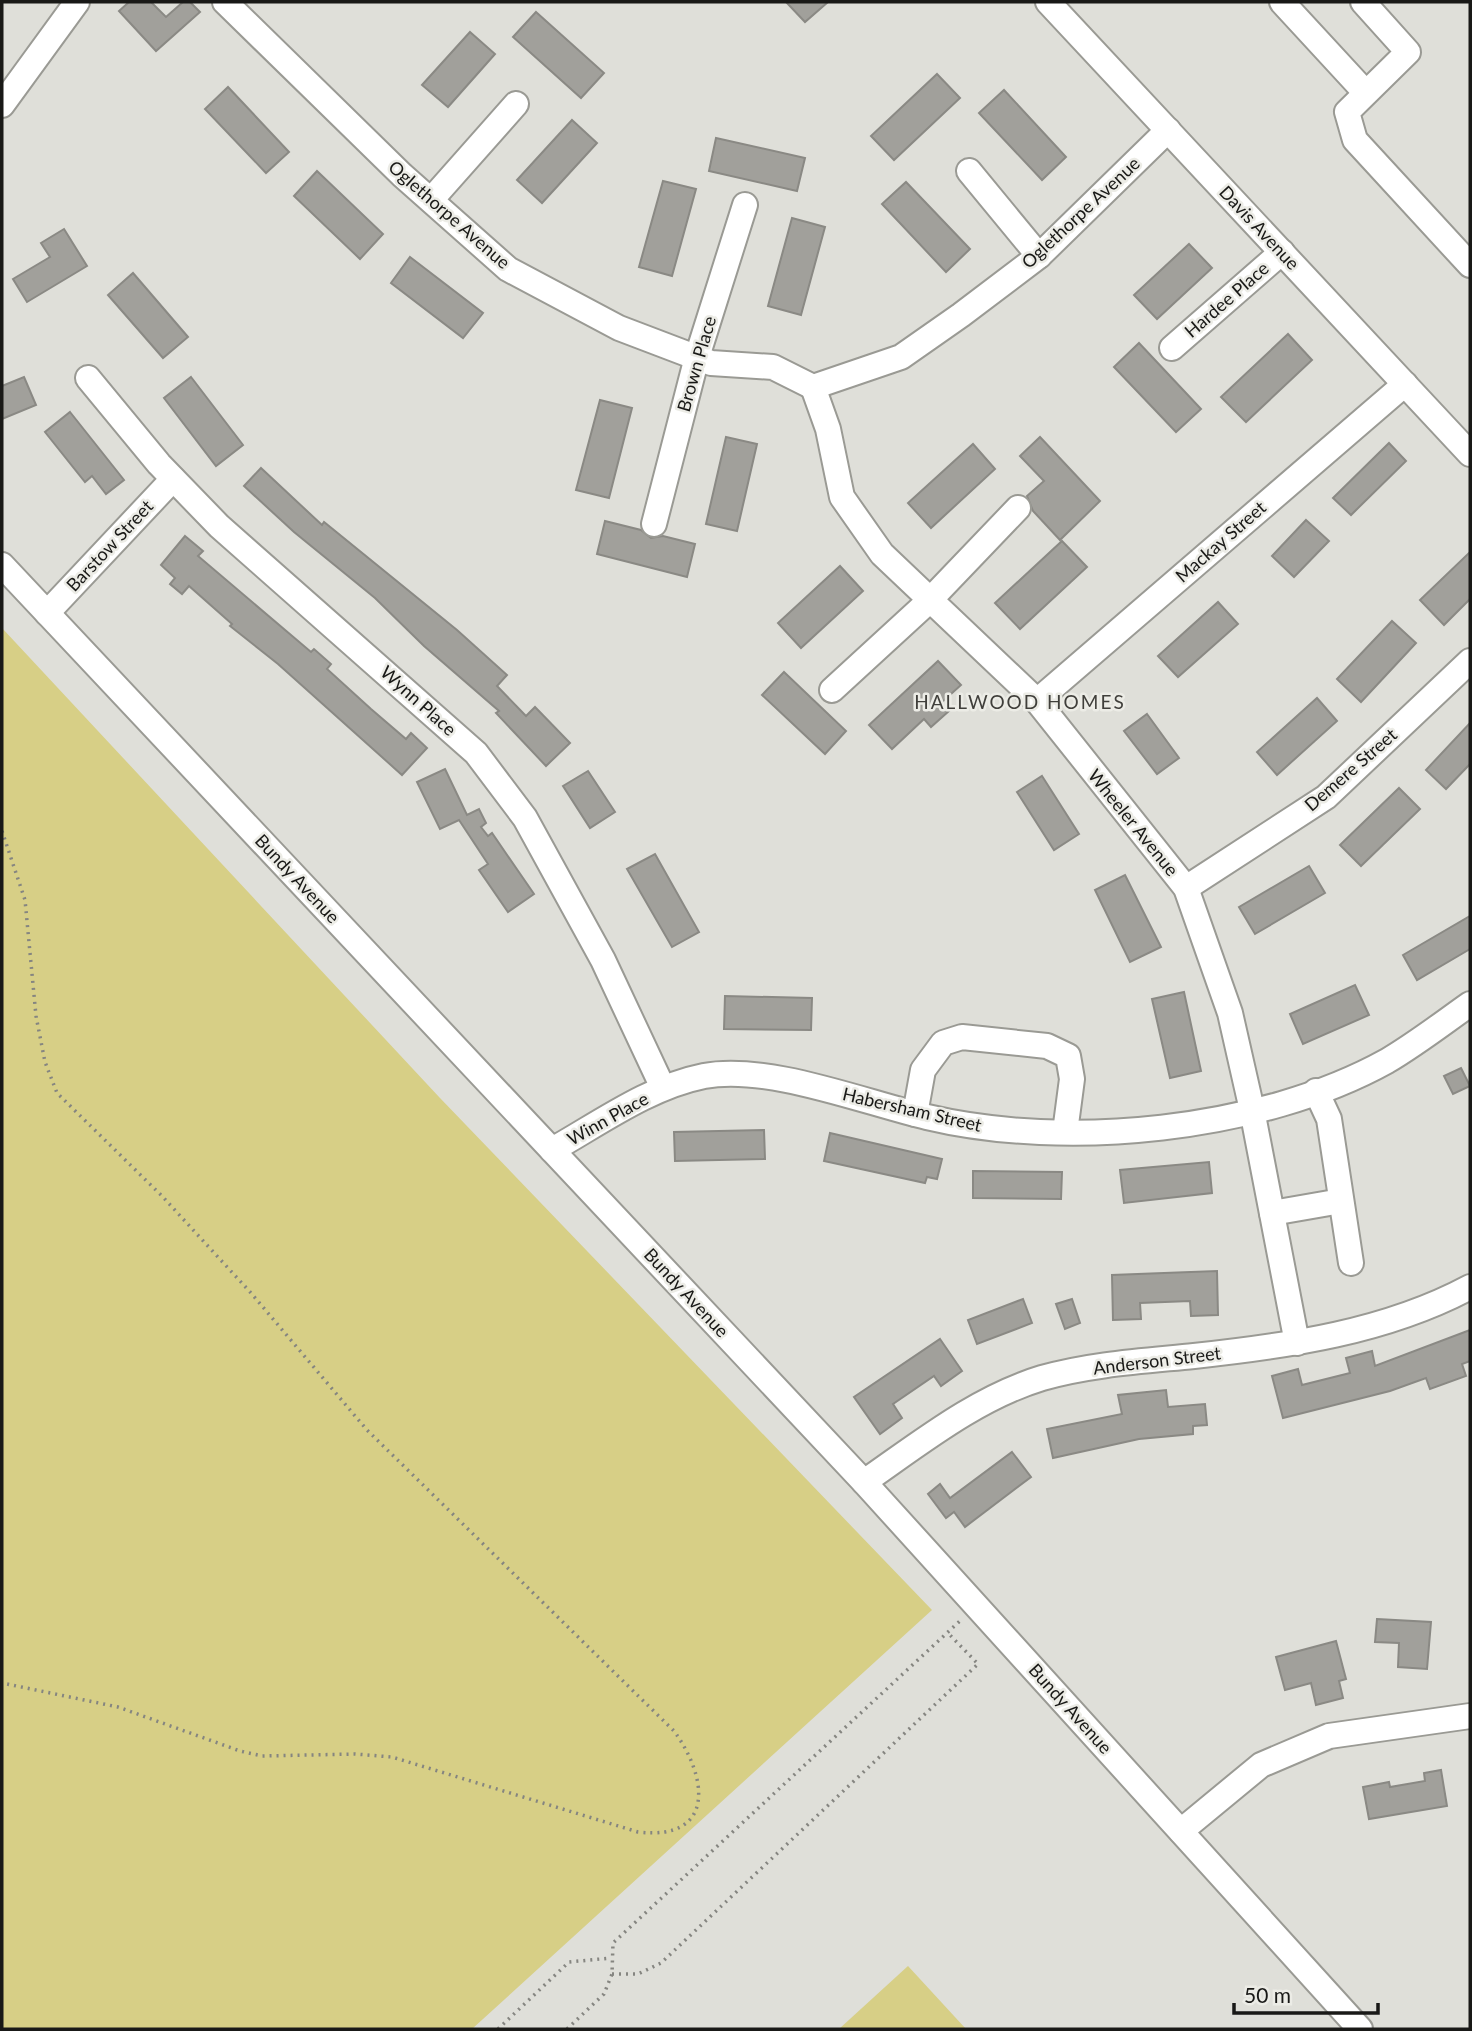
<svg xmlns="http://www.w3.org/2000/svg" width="1472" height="2031" font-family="Lato,sans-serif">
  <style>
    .green { fill: #d7cf86 }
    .building { fill: #a1a09b; stroke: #8a8984; stroke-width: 2 }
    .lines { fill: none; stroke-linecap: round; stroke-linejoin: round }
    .minor-casing { stroke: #9a9a94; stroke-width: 28 }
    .path { stroke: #858580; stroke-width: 3.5; stroke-dasharray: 2 5; stroke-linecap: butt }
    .minor { stroke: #fff; stroke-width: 24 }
    .labels { text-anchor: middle; stroke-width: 5; stroke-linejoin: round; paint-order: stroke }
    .street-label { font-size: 18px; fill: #191917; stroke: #ecece6 }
    .neighbourhood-label { font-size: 19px; letter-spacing: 2px; fill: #403f3b; stroke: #ecece6 }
  </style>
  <rect width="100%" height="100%" fill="#dfdfd9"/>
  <g class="green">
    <polygon points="2,628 440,1098 932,1610 472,2029 2,2029"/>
    <polygon points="908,1966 966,2029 839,2029"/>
  </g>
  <g class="building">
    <polygon points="129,2 151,2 166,17 183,2 190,2 200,12 156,51 119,11"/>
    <polygon points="786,2 828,2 805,22"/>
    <polygon points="536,12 604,73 581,98 513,37"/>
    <polygon points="470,32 495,54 448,107 422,85"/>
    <polygon points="937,74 960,98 894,160 871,136"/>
    <polygon points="228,87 289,152 266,173 205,109"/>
    <polygon points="1004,90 1066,157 1042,180 979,113"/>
    <polygon points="572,120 597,143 542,203 517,180"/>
    <polygon points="716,138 805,158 797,191 709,171"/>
    <polygon points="317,171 383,234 360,259 294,196"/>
    <polygon points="663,181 696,189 672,276 639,267"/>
    <polygon points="906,182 970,249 946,272 882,204"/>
    <polygon points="792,218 825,227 801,315 768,306"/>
    <polygon points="64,229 87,266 27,302 13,279 50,257 41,243"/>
    <polygon points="1189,244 1212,268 1157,319 1134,295"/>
    <polygon points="410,257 483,313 463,338 391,283"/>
    <polygon points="133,273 188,337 163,358 108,295"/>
    <polygon points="1288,334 1312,360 1246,422 1221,397"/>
    <polygon points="1139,343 1201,409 1176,432 1114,367"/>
    <polygon points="24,377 36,405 2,419 2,386"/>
    <polygon points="191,377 243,445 216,466 164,398"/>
    <polygon points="600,400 632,408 609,498 576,490"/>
    <polygon points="70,412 124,480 106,494 92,476 85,482 45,432"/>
    <polygon points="726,437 757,444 737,531 706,524"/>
    <polygon points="1040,437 1100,501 1060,540 1033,511 1027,496 1044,481 1020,456"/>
    <polygon points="1389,443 1406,461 1351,515 1333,498"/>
    <polygon points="973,444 995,469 931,528 908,503"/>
    <polygon points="261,468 322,525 324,522 457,630 507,675 497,686 526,716 535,707 570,743 546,766 496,713 499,711 424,646 375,598 294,532 244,486"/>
    <polygon points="1306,520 1329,541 1294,577 1272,556"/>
    <polygon points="605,521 641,530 651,538 663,536 695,544 687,577 597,554"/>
    <polygon points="185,536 203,551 198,556 311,652 314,649 331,664 327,669 371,709 406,739 411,733 427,748 402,775 278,664 230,626 232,624 189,586 182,594 170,584 175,578 161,565"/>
    <polygon points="1062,541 1087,567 1020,629 995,603"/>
    <polygon points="1470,552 1470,599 1444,625 1420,600"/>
    <polygon points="840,566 863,591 801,648 778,623"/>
    <polygon points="1218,602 1238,624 1178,677 1158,656"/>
    <polygon points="1392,621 1416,643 1361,702 1337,679"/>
    <polygon points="938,661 961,685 941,703 949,711 931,727 924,719 892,749 869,725"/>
    <polygon points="784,672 846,731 825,754 762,695"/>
    <polygon points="1317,698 1337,721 1277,775 1257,752"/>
    <polygon points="1147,714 1179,758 1157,774 1124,731"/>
    <polygon points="1470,723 1470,764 1446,789 1426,770"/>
    <polygon points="445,769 467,815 479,809 486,823 481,827 488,836 492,833 534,894 508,912 479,870 488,864 459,820 440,829 417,782"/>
    <polygon points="588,771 615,812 590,828 563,786"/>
    <polygon points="1042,776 1079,834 1054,850 1017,792"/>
    <polygon points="1399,788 1420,809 1361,866 1340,845"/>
    <polygon points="655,854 699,932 672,947 627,869"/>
    <polygon points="1309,866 1325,893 1255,934 1239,907"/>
    <polygon points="1125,875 1161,947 1130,962 1095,890"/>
    <polygon points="1470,916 1470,949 1417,980 1403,955"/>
    <polygon points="1355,985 1369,1015 1303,1044 1290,1014"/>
    <polygon points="1184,992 1201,1071 1170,1078 1152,999"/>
    <polygon points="725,996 812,998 811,1030 724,1029"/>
    <polygon points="1461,1068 1470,1086 1453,1094 1444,1076"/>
    <polygon points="764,1130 765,1159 675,1161 674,1132"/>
    <polygon points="830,1133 942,1159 937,1179 927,1177 925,1183 824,1161"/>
    <polygon points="1209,1162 1212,1193 1124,1203 1120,1170"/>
    <polygon points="973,1171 1062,1172 1061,1199 973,1198"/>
    <polygon points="1217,1271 1218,1315 1191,1316 1190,1301 1140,1303 1141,1319 1113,1320 1112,1275"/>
    <polygon points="1023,1299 1032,1323 977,1344 968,1320"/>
    <polygon points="1072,1299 1080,1323 1065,1329 1056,1304"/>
    <polygon points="1470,1330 1470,1361 1462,1364 1466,1376 1430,1389 1426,1378 1390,1391 1283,1418 1272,1376 1298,1369 1302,1385 1350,1373 1346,1358 1372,1351 1375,1366"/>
    <polygon points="940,1339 962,1371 941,1386 934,1376 893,1404 902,1418 880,1434 854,1397"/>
    <polygon points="1166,1390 1168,1407 1205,1404 1207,1425 1193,1426 1193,1434 1139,1439 1053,1458 1047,1429 1122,1414 1118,1395"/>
    <polygon points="1012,1452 1031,1477 965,1527 954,1512 946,1518 928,1494 940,1484 950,1498"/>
    <polygon points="1377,1619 1431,1622 1427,1669 1398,1667 1399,1643 1375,1642"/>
    <polygon points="1336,1641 1346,1679 1339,1681 1343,1698 1316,1705 1311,1683 1285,1690 1276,1657"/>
    <polygon points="1441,1770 1447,1806 1369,1819 1363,1787 1389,1782 1390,1787 1425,1781 1424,1773"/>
  </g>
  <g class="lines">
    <g class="minor-casing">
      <g id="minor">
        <polyline points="225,2 402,175 508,269 619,328 711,363 773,367 813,387 901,357 961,315 1039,256 1168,130"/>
        <polyline points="1048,2 1470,454"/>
        <polyline points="1282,2 1365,92"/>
        <polyline points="1363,2 1408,52 1347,112 1355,140 1470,265"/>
        <polyline points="2,105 77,2"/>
        <polyline points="969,171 1039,256"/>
        <polyline points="431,200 516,104"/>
        <polyline points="1172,348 1282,252"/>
        <polyline points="88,378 159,464 219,526 476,753 525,818 603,960 663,1088"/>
        <polyline points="813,387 828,429 842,497 882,554 1037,701 1186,888 1230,1013 1252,1110 1297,1343"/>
        <polyline points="654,524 697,357 745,205"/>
        <polyline points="2,565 864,1482 1360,2029"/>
        <polyline points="47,613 173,479"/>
        <polyline points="832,690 929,601 1018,508"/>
        <polyline points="1037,701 1405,384"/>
        <polyline points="1186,888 1326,797 1470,661"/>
        <polyline points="1316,1091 1329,1119 1351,1263"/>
        <polyline points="915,1114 923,1070 943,1043 962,1037 1047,1046 1068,1056 1072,1079 1065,1132"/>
        <path d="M552,1150C600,1123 649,1087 704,1076C768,1064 863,1102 927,1117C1066,1150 1261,1131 1387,1061C1416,1044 1443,1023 1470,1004"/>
        <polyline points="1272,1213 1341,1201"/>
        <path d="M864,1482C919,1444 976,1398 1042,1378C1091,1364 1144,1361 1194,1356C1288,1346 1386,1332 1470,1287"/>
        <polyline points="1181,1831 1261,1765 1329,1736 1470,1716"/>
      </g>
    </g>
    <g class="path">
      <path d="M2,831L25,900L36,1016L45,1062L57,1093L162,1196L251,1293L367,1430L674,1731C708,1777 716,1841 638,1832L392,1757L355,1754L262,1756L240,1751L118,1707L2,1683"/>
      <polyline points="612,1974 638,1974 661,1963 978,1664 948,1633"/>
      <polyline points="498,2029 569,1962 611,1958"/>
      <polyline points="567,2029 604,1994 612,1974 613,1943 962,1619"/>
    </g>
    <use href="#minor" class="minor"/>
  </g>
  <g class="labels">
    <g class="street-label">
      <text transform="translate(1081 213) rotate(-43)" y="6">Oglethorpe Avenue</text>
      <text transform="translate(449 215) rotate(41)" y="6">Oglethorpe Avenue</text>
      <text transform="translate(1259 228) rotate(47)" y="6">Davis Avenue</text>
      <text transform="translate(1227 300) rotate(-41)" y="6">Hardee Place</text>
      <text transform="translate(697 364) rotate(-74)" y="6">Brown Place</text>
      <text transform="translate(1221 542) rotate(-41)" y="6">Mackay Street</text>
      <text transform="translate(110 546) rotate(-47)" y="6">Barstow Street</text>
      <text transform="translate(418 701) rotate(42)" y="6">Wynn Place</text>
      <text transform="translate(1351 770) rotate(-41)" y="6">Demere Street</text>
      <text transform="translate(1133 823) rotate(51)" y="6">Wheeler Avenue</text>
      <text transform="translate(297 879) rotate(47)" y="6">Bundy Avenue</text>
      <text transform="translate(912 1110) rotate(13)" y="6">Habersham Street</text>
      <text transform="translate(608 1119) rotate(-29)" y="6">Winn Place</text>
      <text transform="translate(686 1293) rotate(47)" y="6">Bundy Avenue</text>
      <text transform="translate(1157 1361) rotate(-7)" y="6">Anderson Street</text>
      <text transform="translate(1070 1709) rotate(48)" y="6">Bundy Avenue</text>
    </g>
    <g class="neighbourhood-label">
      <text x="1020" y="709">HALLWOOD HOMES</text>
    </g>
  </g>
  <rect width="1472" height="2031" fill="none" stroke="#191917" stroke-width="7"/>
  <path d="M1234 2003v10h144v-10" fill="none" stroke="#191917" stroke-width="3.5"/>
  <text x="1244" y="2003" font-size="21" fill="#191917" stroke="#ecece6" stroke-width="5" paint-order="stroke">50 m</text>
</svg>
